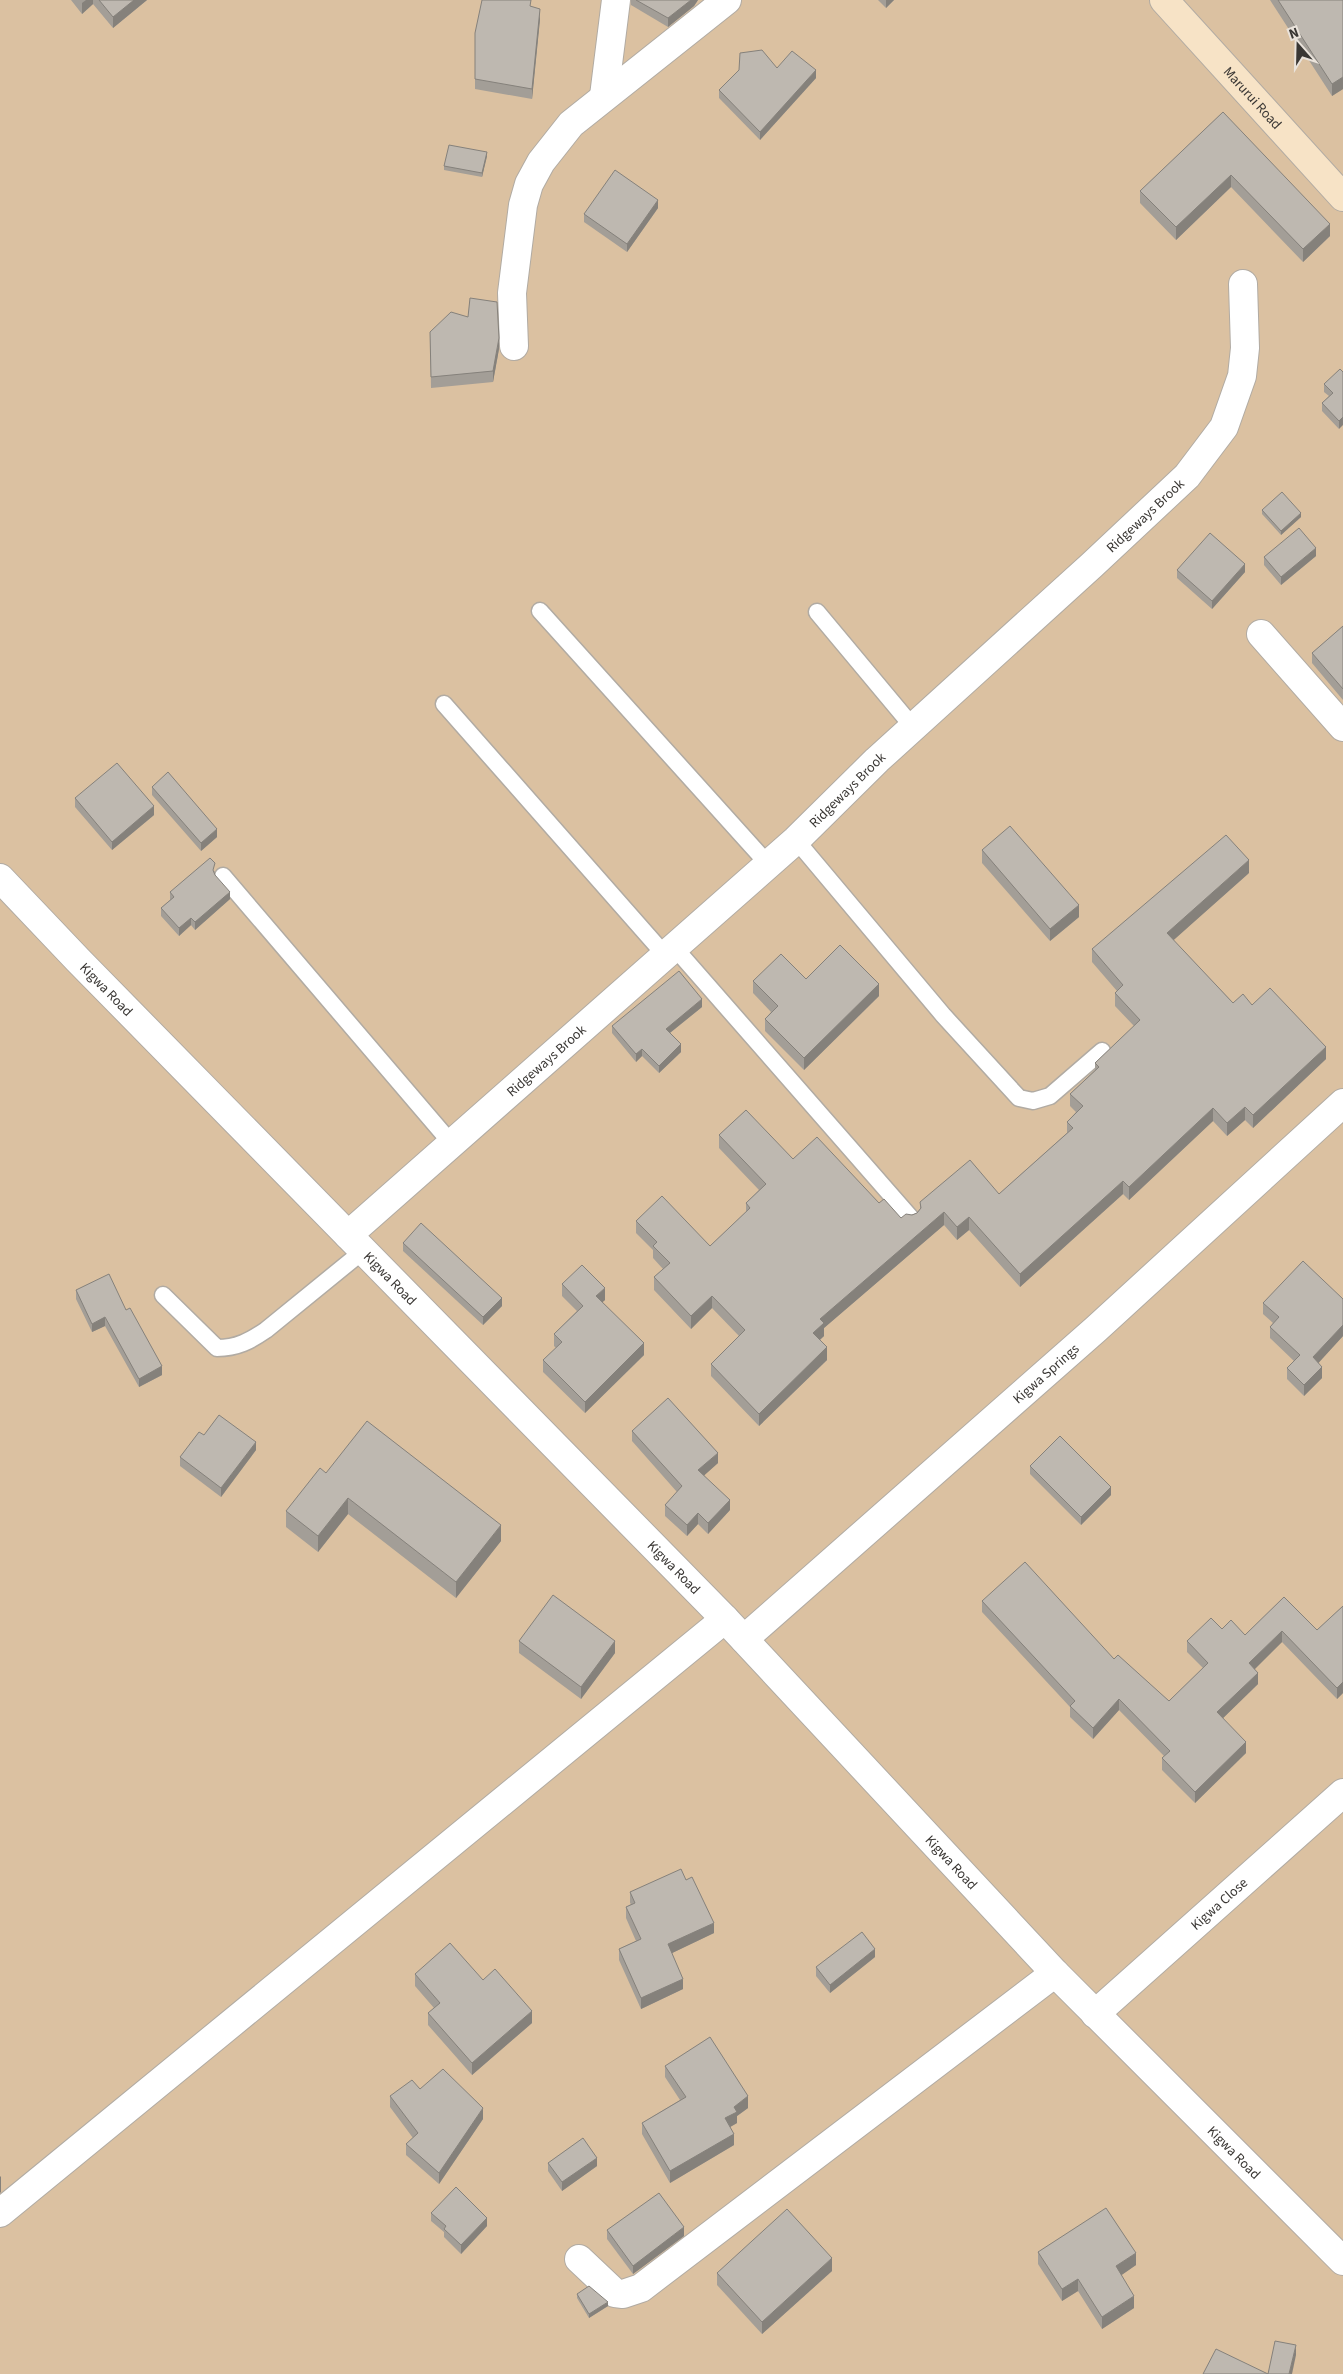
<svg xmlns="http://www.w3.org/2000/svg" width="1343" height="2374" font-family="'Source Sans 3',sans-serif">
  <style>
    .green { fill: #dbc1a1 }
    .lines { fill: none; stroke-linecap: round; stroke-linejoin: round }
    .lane-casing { stroke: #b1aba3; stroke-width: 19 }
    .street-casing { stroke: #b1aba3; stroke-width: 30 }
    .secondary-casing { stroke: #b1aba3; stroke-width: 30 }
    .lane { stroke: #fff; stroke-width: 16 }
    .street { stroke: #fff; stroke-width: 28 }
    .secondary { stroke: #f7e3c6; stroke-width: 28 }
    .wall { fill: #a39e97 }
    .shaded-wall { fill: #85817b }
    .building { fill: #beb8b0; stroke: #85817b }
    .labels { text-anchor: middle; stroke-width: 4; stroke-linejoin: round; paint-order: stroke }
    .street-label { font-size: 14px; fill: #3a3734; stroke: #eae3db }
  </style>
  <rect width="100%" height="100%" fill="#eae3db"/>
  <rect class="green" x="0" y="0" width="1343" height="2374"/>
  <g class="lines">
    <g class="lane-casing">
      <g id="lane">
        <polyline points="540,611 767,863"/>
        <polyline points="817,612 913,727"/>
        <polyline points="444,704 665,955"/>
        <polyline points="796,840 943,1015 1019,1098 1033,1101 1050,1096 1102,1051"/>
        <polyline points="223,876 452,1144"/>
        <polyline points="674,947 911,1218"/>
        <path d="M163,1295L217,1348C237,1348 250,1341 266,1330L363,1251"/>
      </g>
    </g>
    <g class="street-casing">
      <g id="street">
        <polyline points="604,96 616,0"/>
        <polyline points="514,346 512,293 523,205 529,184 541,162 571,124 727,0"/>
        <polyline points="1261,634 1343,727"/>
        <path id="s1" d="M0,878L78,960L725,1619L1055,1973L1343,2261"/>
        <path id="s2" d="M348,1235L796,840L877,760L1092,565L1187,476L1224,427L1242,376L1245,348L1243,284"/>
        <path id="s3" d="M744,1639L1096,1329L1343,1103"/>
        <path id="s4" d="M1095,2014L1343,1793"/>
        <polyline points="0,2213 725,1619"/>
        <polyline points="579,2259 615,2293 623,2294 641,2288 1055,1973"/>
      </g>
    </g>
    <g class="secondary-casing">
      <g id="secondary">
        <path id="s5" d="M1164,0L1343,197"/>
      </g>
    </g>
    <use href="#lane" class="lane"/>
    <use href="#street" class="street"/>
    <use href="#secondary" class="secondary"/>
  </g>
  <g class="wall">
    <polygon points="71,0 147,0 113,28 93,4 82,14"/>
    <polygon points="631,0 698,0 694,6 668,27 631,5"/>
    <polygon points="878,0 894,0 886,8"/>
    <polygon points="1270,0 1343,0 1343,89 1332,96"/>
    <polygon points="531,7 540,19 532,99 475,89 475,33"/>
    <polygon points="777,68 816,78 760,140 719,98 719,90"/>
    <polygon points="1223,112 1330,236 1303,262 1231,187 1176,240 1140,203 1140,191"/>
    <polygon points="487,156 482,177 444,170 444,166"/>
    <polygon points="658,208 627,252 584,222 584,214"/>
    <polygon points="430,332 499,349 493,382 431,388"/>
    <polygon points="1343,372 1339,429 1322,411 1322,403 1329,396 1324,392 1324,384"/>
    <polygon points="1262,510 1301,517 1281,535 1262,514"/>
    <polygon points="1316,556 1281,585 1264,565 1264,557"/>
    <polygon points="1177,570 1245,572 1212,609 1177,578"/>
    <polygon points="1343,626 1343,700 1312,663 1312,653"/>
    <polygon points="152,787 217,837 201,851 152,795"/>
    <polygon points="75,798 154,815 112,850 75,807"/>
    <polygon points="982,850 1079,917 1050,941 982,863"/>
    <polygon points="215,871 214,873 230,899 195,930 191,925 179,936 161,916 161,908 170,900 170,892"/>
    <polygon points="1249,873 1173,940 1233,1003 1252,1005 1326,1059 1253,1128 1245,1120 1227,1136 1213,1121 1129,1200 1123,1194 1020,1287 969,1230 957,1240 944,1225 824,1328 824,1336 820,1340 827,1360 759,1426 711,1376 711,1364 739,1336 712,1308 691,1329 654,1290 654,1277 663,1269 653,1258 653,1250 636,1233 636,1221 710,1246 746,1212 746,1203 759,1190 719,1148 719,1135 793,1159 879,1203 901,1218 917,1213 920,1209 920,1202 999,1194 1067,1133 1067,1122 1076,1112 1070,1106 1070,1094 1095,1070 1095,1063 1134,1026 1115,1006 1115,993 1117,991 1092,962 1092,949"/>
    <polygon points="806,979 879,996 804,1070 765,1031 765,1019 771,1012 753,993 753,981"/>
    <polygon points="702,1007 670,1033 681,1052 659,1073 642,1056 636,1062 612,1033 612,1026"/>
    <polygon points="403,1243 502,1306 483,1325 403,1251"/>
    <polygon points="562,1284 605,1300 602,1302 644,1355 585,1413 543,1372 543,1360 556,1348 554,1346 554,1334 577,1311 562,1296"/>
    <polygon points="76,1290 126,1310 162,1375 139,1387 105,1326 92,1332 76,1299"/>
    <polygon points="1343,1299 1343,1336 1318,1363 1322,1378 1304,1396 1287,1379 1287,1368 1294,1361 1270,1338 1270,1327 1273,1323 1263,1314 1263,1303"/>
    <polygon points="632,1431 718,1463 704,1475 730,1510 708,1534 698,1524 687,1536 665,1516 665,1505 677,1492 632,1441"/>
    <polygon points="204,1435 256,1450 221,1497 180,1466 180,1457"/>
    <polygon points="1030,1466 1111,1495 1081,1525 1030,1474"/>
    <polygon points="326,1473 501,1541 456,1598 348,1514 318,1552 286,1527 286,1511"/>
    <polygon points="1284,1597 1317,1630 1343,1606 1343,1693 1337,1699 1282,1642 1254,1669 1258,1684 1223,1718 1246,1753 1195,1803 1162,1770 1162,1758 1164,1756 1119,1710 1093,1739 1070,1717 1070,1707 982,1612 982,1601 1114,1659 1169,1701 1203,1668 1187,1652 1187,1641 1222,1629 1245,1635"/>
    <polygon points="519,1641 615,1653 581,1699 519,1653"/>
    <polygon points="686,1880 714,1933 672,1953 683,1989 641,2009 619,1960 619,1949 636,1941 626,1918 626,1907 631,1904 630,1903 630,1892"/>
    <polygon points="875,1957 830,1993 816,1976 816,1967"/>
    <polygon points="415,1974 483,1980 532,2023 472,2075 428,2025 428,2013 434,2008 415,1986"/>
    <polygon points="665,2066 748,2108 737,2116 737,2123 730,2127 734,2145 670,2183 642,2134 642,2123 680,2100 665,2077"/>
    <polygon points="390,2096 483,2119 439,2184 406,2155 406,2144 413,2138 390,2107"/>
    <polygon points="548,2163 597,2166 562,2191 548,2171"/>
    <polygon points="431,2213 487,2226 461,2254 444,2237 444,2232 431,2221"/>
    <polygon points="607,2230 684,2236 633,2274 607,2239"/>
    <polygon points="1038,2252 1136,2265 1121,2275 1134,2308 1102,2329 1078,2291 1062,2301 1038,2264"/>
    <polygon points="832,2271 762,2334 717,2285 717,2273"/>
    <polygon points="577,2294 608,2306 589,2318 577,2298"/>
  </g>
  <g class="shaded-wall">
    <polygon points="86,0 93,0 93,4 82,14 82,3"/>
    <polygon points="134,0 147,0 113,28 113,17"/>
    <polygon points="691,0 698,0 694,6 668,27 668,18"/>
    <polygon points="886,0 894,0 886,8"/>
    <polygon points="540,9 540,19 532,99 532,89"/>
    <polygon points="816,70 816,78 760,140 760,132"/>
    <polygon points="1343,77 1343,89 1332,96 1332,84"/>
    <polygon points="487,152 487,156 482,177 482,173"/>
    <polygon points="1231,175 1231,187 1176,240 1176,227"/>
    <polygon points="658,200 658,208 627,252 627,244"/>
    <polygon points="1330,224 1330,236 1303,262 1303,249"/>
    <polygon points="499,338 499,349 493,382 493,371"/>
    <polygon points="1343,417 1343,425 1339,429 1339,421"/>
    <polygon points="1301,513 1301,517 1281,535 1281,531"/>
    <polygon points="1316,548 1316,556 1281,585 1281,577"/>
    <polygon points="1245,564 1245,572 1212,609 1212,601"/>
    <polygon points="154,806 154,815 112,850 112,842"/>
    <polygon points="217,829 217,837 201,851 201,843"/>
    <polygon points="1249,860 1249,873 1167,946 1167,933"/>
    <polygon points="230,892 230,899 195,930 195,922"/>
    <polygon points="1079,905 1079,917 1050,941 1050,929"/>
    <polygon points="191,918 191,925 179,936 179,928"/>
    <polygon points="879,984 879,996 804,1070 804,1058"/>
    <polygon points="702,999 702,1007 666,1036 666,1029"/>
    <polygon points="681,1044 681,1052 659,1073 659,1066"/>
    <polygon points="1326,1047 1326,1059 1253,1128 1253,1115"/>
    <polygon points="642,1049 642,1056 636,1062 636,1054"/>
    <polygon points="1245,1107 1245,1120 1227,1136 1227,1123"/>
    <polygon points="1213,1108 1213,1121 1129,1200 1129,1187"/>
    <polygon points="1123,1181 1123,1194 1020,1287 1020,1274"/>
    <polygon points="944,1212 944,1225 824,1328 824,1336 813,1346 813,1333 820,1319"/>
    <polygon points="969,1217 969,1230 957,1240 957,1227"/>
    <polygon points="605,1288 605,1300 596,1308 596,1296"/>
    <polygon points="712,1296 712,1308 691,1329 691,1316"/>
    <polygon points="502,1298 502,1306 483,1325 483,1317"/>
    <polygon points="105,1317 105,1326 92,1332 92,1324"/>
    <polygon points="1343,1325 1343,1336 1313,1369 1313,1357"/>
    <polygon points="644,1343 644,1355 585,1413 585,1402"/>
    <polygon points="827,1347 827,1360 759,1426 759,1414"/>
    <polygon points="162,1366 162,1375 139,1387 139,1379"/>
    <polygon points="1322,1367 1322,1378 1304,1396 1304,1385"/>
    <polygon points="256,1442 256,1450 221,1497 221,1488"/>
    <polygon points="718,1453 718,1463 698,1481 698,1470"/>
    <polygon points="1111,1487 1111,1495 1081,1525 1081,1517"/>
    <polygon points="348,1498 348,1514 318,1552 318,1536"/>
    <polygon points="730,1500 730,1510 708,1534 708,1523"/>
    <polygon points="698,1513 698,1524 687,1536 687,1525"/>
    <polygon points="501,1525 501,1541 456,1598 456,1582"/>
    <polygon points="1282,1631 1282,1642 1249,1675 1249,1663"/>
    <polygon points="615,1641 615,1653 581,1699 581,1687"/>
    <polygon points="1258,1673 1258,1684 1217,1724 1217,1712"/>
    <polygon points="1343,1682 1343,1693 1337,1699 1337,1688"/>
    <polygon points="1119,1699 1119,1710 1093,1739 1093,1728"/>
    <polygon points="1246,1742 1246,1753 1195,1803 1195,1792"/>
    <polygon points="714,1923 714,1933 668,1955 668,1944"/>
    <polygon points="875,1949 875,1957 830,1993 830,1985"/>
    <polygon points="683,1979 683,1989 641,2009 641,1998"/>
    <polygon points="532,2011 532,2023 472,2075 472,2063"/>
    <polygon points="748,2096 748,2108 737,2116 737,2123 725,2130 725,2118 734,2107"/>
    <polygon points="483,2108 483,2119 439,2184 439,2173"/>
    <polygon points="734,2134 734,2145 670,2183 670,2171"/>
    <polygon points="597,2158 597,2166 562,2191 562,2182"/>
    <polygon points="1,2176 1,2192 0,2193 0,2177"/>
    <polygon points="487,2218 487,2226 461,2254 461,2245"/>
    <polygon points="684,2227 684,2236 633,2274 633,2266"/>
    <polygon points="1136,2253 1136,2265 1116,2279 1116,2266"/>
    <polygon points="832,2258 832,2271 762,2334 762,2322"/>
    <polygon points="1078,2279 1078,2291 1062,2301 1062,2289"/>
    <polygon points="1134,2296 1134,2308 1102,2329 1102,2317"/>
    <polygon points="608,2302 608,2306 589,2318 589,2314"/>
    <polygon points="1296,2345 1296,2355 1292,2374 1289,2374"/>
  </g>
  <g class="building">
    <polygon points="99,0 134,0 113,17"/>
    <polygon points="482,0 531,0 530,6 540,9 532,89 475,79 475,33"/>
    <polygon points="636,0 691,0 668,18"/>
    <polygon points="1278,0 1343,0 1343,77 1332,84"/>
    <polygon points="762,50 777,68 792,51 816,70 760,132 719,90 739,70 740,53"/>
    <polygon points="1223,112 1330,224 1303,249 1231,175 1176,227 1140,191"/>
    <polygon points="449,145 487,152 482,173 444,166"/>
    <polygon points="615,170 658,200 627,244 584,214"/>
    <polygon points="470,298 497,302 499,338 493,371 431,377 430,332 451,312 468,317"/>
    <polygon points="1340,369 1343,372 1343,417 1339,421 1322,403 1333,393 1324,384"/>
    <polygon points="1282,492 1301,513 1281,531 1262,510"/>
    <polygon points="1299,528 1316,548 1281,577 1264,557"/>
    <polygon points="1210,533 1245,564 1212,601 1177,570"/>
    <polygon points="1343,626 1343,689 1312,653"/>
    <polygon points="117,763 154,806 112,842 75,798"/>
    <polygon points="168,772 217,829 201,843 152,787"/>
    <polygon points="1010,826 1079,905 1050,929 982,850"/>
    <polygon points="1226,835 1249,860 1167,933 1233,1003 1243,994 1252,1005 1270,988 1326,1047 1253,1115 1245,1107 1227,1123 1213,1108 1129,1187 1123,1181 1020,1274 969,1217 957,1227 944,1212 820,1319 824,1323 813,1333 827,1347 759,1414 711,1364 745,1330 712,1296 691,1316 654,1277 670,1263 653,1246 657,1242 636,1221 662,1196 710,1246 750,1208 746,1203 766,1184 719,1135 746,1110 793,1159 817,1137 879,1203 884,1199 901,1218 906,1214 912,1215 917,1213 921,1208 920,1202 970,1160 999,1194 1073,1128 1067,1122 1083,1106 1070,1094 1099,1067 1095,1063 1140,1020 1115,993 1123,985 1092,949"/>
    <polygon points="210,858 215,863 213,870 215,875 230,892 195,922 191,918 179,928 161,908 174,897 170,892"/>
    <polygon points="840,945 879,984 804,1058 765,1019 778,1006 753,981 781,954 806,979"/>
    <polygon points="679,971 702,999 666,1029 681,1044 659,1066 642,1049 636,1054 612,1026"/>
    <polygon points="421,1223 502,1298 483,1317 403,1243"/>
    <polygon points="1303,1261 1343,1299 1343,1325 1313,1357 1322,1367 1304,1385 1287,1368 1300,1355 1270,1327 1279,1317 1263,1303"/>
    <polygon points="582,1265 605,1288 596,1296 644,1343 585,1402 543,1360 562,1342 554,1334 583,1306 562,1284"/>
    <polygon points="109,1274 126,1310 130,1308 162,1366 139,1379 105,1317 92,1324 76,1290"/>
    <polygon points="668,1398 718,1453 698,1470 730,1500 708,1523 698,1513 687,1525 665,1505 682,1486 632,1431"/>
    <polygon points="219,1415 256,1442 221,1488 180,1457 199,1432 204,1435"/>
    <polygon points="367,1421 501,1525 456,1582 348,1498 318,1536 286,1511 320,1468 326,1473"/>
    <polygon points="1060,1436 1111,1487 1081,1517 1030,1466"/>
    <polygon points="1025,1562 1114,1659 1118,1655 1169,1701 1208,1663 1187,1641 1211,1618 1222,1629 1231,1620 1245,1635 1284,1597 1317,1630 1343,1606 1343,1682 1337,1688 1282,1631 1249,1663 1258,1673 1217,1712 1246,1742 1195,1792 1162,1758 1170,1751 1119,1699 1093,1728 1070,1706 1075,1701 982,1601"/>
    <polygon points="553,1595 615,1641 581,1687 519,1641"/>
    <polygon points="681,1869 686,1880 692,1877 714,1923 668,1944 683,1979 641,1998 619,1949 641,1939 626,1907 635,1903 630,1892"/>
    <polygon points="862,1932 875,1949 830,1985 816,1967"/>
    <polygon points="450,1943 483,1980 495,1969 532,2011 472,2063 428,2013 440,2003 415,1974"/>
    <polygon points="710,2037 748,2096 734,2107 737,2112 725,2118 734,2134 670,2171 642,2123 686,2097 665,2066"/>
    <polygon points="443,2069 483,2108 439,2173 406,2144 418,2133 390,2096 412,2080 420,2089"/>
    <polygon points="583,2138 597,2158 562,2182 548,2163"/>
    <polygon points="456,2187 487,2218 461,2245 444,2229 446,2226 431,2213"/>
    <polygon points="659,2193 684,2227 633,2266 607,2230"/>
    <polygon points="1106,2208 1136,2253 1116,2266 1134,2296 1102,2317 1078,2279 1062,2289 1038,2252"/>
    <polygon points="787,2209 832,2258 762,2322 717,2273"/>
    <polygon points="589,2286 608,2302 589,2314 577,2294"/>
    <polygon points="1275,2341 1296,2345 1289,2374 1268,2374"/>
    <polygon points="1216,2349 1268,2374 1203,2374"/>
  </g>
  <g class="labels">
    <g class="street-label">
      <text dy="5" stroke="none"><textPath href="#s5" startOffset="132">Marurui Road</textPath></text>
      <text dy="5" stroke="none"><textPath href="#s2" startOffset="1074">Ridgeways Brook</textPath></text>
      <text dy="5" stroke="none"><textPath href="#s2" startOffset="669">Ridgeways Brook</textPath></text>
      <text dy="5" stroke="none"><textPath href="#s1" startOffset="154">Kigwa Road</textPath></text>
      <text dy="5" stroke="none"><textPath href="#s2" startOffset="264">Ridgeways Brook</textPath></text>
      <text dy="5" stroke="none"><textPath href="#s1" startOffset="559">Kigwa Road</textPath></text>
      <text dy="5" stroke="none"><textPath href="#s3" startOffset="402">Kigwa Springs</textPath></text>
      <text dy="5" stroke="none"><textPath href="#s1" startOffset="964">Kigwa Road</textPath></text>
      <text dy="5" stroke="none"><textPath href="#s1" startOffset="1369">Kigwa Road</textPath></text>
      <text dy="5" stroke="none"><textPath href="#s4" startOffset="166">Kigwa Close</textPath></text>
      <text dy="5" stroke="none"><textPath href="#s1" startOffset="1774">Kigwa Road</textPath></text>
    </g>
  </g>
  <g transform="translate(1298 45) rotate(340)" stroke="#eae3db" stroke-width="4" paint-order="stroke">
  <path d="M0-4L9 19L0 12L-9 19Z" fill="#3a3734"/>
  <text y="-8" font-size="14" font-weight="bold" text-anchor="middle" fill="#3a3734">N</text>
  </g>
</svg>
